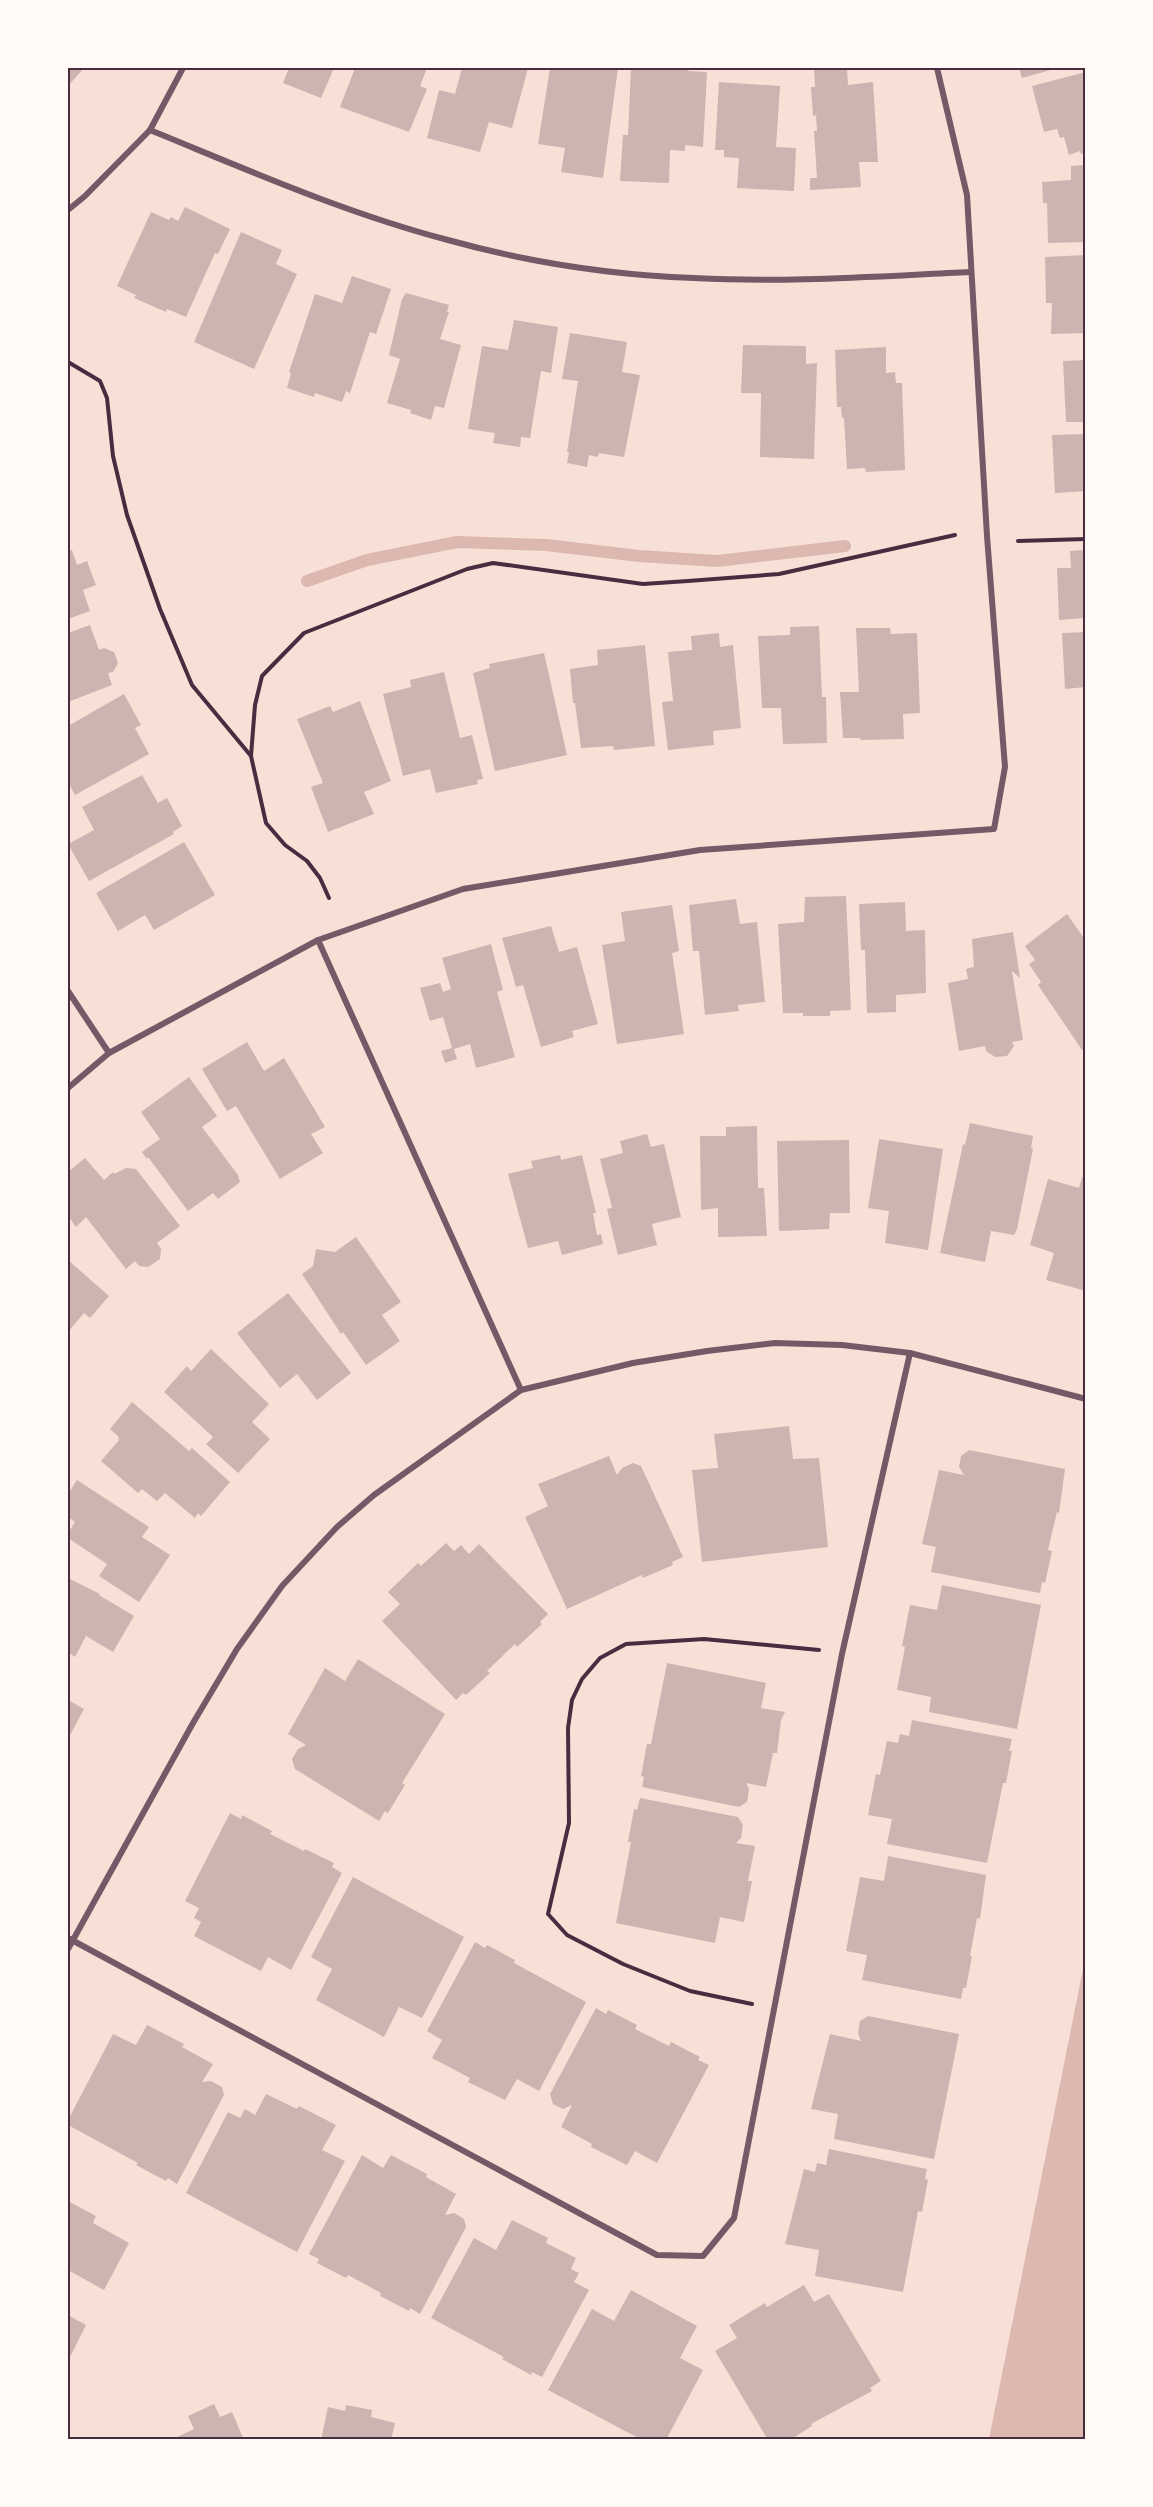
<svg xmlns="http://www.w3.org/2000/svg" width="1153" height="2507" font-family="Poppins,sans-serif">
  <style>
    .water { fill: #dcb8b0 }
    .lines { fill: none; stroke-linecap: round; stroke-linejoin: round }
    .stream { stroke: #dcb8b0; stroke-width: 12 }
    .building { fill: #ccb4b1 }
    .path { stroke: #4a2c40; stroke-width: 4 }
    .minor { stroke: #755966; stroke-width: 6 }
    .neatline { fill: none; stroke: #4a2c40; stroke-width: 2 }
  </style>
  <rect width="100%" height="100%" fill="#f7e1d7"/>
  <polygon class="water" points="1085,1959 1085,2439 989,2439"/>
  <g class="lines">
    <polyline class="stream" points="307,581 367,560 457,542 546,545 639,556 717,561 845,546"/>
  </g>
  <g class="building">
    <polygon points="68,68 84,68 68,86"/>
    <polygon points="289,68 334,68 321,98 283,83"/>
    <polygon points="355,68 427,68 420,86 427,89 409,132 340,107"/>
    <polygon points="462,68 528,68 512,128 489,122 480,152 427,138 439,90 455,94"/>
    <polygon points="550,68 618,68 603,178 561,172 565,148 538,144"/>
    <polygon points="631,68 688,68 688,71 707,72 703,147 685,145 685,151 670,150 669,183 620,181 623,135 628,135"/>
    <polygon points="814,68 847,68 848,85 873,82 878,162 859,162 861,187 810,190 810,178 817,178 814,131 817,131 816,115 813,116 811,87 815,87"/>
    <polygon points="1019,68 1058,68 1022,78"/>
    <polygon points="1086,72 1086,153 1081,154 1080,151 1069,155 1064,137 1060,138 1057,129 1044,132 1032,86"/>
    <polygon points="719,82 780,86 776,147 796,148 794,191 737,188 739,158 724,157 724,150 715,150"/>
    <polygon points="1086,165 1086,242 1048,243 1047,203 1043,203 1042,182 1071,180 1071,166"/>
    <polygon points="185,207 230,229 218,254 215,253 186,317 167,309 166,312 134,298 136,295 117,286 151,212 169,220 171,217 178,221"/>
    <polygon points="241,232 282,250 276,264 297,274 254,369 194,342"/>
    <polygon points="1086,255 1086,333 1051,334 1052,303 1046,303 1045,257"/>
    <polygon points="352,276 391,289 376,334 370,332 350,393 346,391 342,402 315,393 314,397 287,388 291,373 289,372 315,294 342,303"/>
    <polygon points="406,293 449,305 447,312 449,312 440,339 461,345 444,408 435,406 431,420 410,413 411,410 387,403 400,359 389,355 402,299"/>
    <polygon points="514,320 558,327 551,373 541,371 530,438 521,437 520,447 493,443 495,433 468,429 482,346 508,350"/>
    <polygon points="570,333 627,342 622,372 640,375 624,457 599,453 598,457 589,455 587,467 567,463 569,452 567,452 578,381 562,379"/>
    <polygon points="743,345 806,346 806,364 817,363 814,459 760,457 761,393 741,393"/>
    <polygon points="886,347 886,373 895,372 896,383 902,383 905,470 866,472 865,468 847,469 844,418 842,418 841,407 837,407 835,350"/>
    <polygon points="1086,360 1086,422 1066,422 1063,361"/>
    <polygon points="1086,434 1086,491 1055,493 1052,435"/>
    <polygon points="72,550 77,565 87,561 96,585 83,590 90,611 68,619 68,551"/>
    <polygon points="1086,550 1086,618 1059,620 1057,568 1071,568 1070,551"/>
    <polygon points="90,625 99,650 104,648 114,652 118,663 113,672 108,673 112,685 68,702 68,633"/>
    <polygon points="819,626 822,697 826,697 827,743 783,744 781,708 762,708 758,636 790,635 790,627"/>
    <polygon points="856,628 890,628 891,634 917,633 920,713 903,714 904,739 861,740 860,738 843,738 840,692 859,692"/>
    <polygon points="1086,632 1086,687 1065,689 1062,633"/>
    <polygon points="719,633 720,647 733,645 741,728 713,731 714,745 668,750 662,702 673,701 668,652 692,650 691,636"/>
    <polygon points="645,645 655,746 614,750 613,746 581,748 575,703 573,703 570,669 598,665 597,650"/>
    <polygon points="544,653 567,755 495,771 473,673 490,668 489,664"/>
    <polygon points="444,672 460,738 472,735 483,779 477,780 478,784 436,793 430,769 403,776 383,694 411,687 410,680"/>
    <polygon points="124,694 141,725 135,728 149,754 75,795 68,782 68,726"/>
    <polygon points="360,701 391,781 364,792 374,814 328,832 311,787 323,783 297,719 330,706 333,712"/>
    <polygon points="142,775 158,803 167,798 182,826 173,832 174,834 89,881 68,844 94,830 82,807"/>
    <polygon points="184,842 215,895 154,930 145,915 118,931 96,893"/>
    <polygon points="846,896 851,1010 830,1011 830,1016 803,1016 803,1013 783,1013 778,924 804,922 805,897"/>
    <polygon points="736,899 740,924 757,922 765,1002 738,1005 739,1011 705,1015 699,951 693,951 689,905"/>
    <polygon points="905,902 906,931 925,930 926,993 896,995 896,1012 867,1013 865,950 861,950 859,904"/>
    <polygon points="672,905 679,951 672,953 684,1034 617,1044 602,945 625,941 621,912"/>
    <polygon points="1067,914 1086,941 1086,1047 1082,1050 1038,985 1041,982 1029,964 1035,960 1025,946"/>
    <polygon points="551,926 559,952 577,947 598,1024 572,1031 574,1037 541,1047 523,985 516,987 502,938"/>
    <polygon points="1013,932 1020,978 1012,971 1023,1040 1012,1042 1014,1046 1007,1056 995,1057 986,1051 985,1046 959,1051 948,983 968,979 966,969 974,967 972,939"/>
    <polygon points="491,944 503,990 497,992 515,1057 476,1068 470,1044 454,1049 457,1059 445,1063 441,1051 452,1048 443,1017 430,1021 420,988 440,983 443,992 451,989 442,958"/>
    <polygon points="247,1042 264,1071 284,1058 325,1127 311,1134 323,1153 280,1179 236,1106 227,1111 202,1069"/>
    <polygon points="189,1077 217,1116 202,1127 238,1175 240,1182 218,1199 213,1193 188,1211 148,1157 147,1159 142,1152 160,1139 141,1112"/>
    <polygon points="970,1123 1033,1136 1031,1148 1033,1149 1017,1229 1014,1235 991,1231 985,1262 940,1253 963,1144 965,1145"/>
    <polygon points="757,1126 758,1188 764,1188 767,1236 718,1237 718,1208 701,1210 700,1136 726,1136 726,1127"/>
    <polygon points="647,1134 651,1147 664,1144 681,1217 652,1224 657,1245 618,1255 607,1209 612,1208 600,1159 623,1153 620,1141"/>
    <polygon points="879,1139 943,1149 928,1250 885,1243 889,1211 868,1208"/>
    <polygon points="849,1140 850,1213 830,1213 829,1229 779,1231 777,1141"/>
    <polygon points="560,1155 561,1160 582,1155 596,1213 593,1213 597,1235 601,1234 603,1244 562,1255 558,1241 528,1248 508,1174 533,1168 531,1161"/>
    <polygon points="85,1158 104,1180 113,1172 114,1174 126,1168 136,1169 180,1226 157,1243 161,1249 160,1259 148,1267 139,1266 135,1261 126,1269 86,1217 76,1227 68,1216 68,1172"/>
    <polygon points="1082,1177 1086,1178 1086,1291 1046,1280 1054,1253 1030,1245 1048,1179 1079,1188"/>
    <polygon points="356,1237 401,1302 382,1315 400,1341 366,1365 343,1332 341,1334 302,1274 313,1266 316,1249 335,1252"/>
    <polygon points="68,1260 109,1296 90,1318 84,1313 68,1332"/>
    <polygon points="288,1293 351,1373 317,1400 297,1374 280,1388 237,1333"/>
    <polygon points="211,1349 269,1404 252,1422 270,1439 238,1473 206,1444 213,1437 164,1392 187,1366 191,1371"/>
    <polygon points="132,1402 189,1451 192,1448 230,1482 201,1516 198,1513 195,1518 165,1493 157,1501 142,1489 138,1493 101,1461 119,1440 118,1436 110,1429"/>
    <polygon points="789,1426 793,1459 819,1458 828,1547 702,1562 692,1470 718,1468 714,1434"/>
    <polygon points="969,1450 1065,1469 1059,1513 1057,1512 1048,1550 1052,1551 1045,1583 1042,1582 1040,1593 931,1572 936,1547 922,1544 939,1470 964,1475 959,1467 961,1456"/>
    <polygon points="609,1456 617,1475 622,1468 633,1463 641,1466 683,1557 672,1562 673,1565 643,1578 642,1575 567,1609 525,1517 548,1506 538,1484"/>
    <polygon points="77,1480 149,1527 142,1537 170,1555 139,1602 99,1576 107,1564 68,1538 68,1533 75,1522 68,1517 68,1494"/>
    <polygon points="446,1543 454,1551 461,1545 469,1554 479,1544 548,1614 540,1622 542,1624 517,1647 515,1644 487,1671 490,1673 466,1695 463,1693 456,1700 382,1621 400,1604 388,1592 418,1563 421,1566"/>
    <polygon points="68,1578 100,1594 99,1595 134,1616 113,1652 86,1636 75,1657 68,1652"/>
    <polygon points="942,1585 1041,1605 1017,1729 929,1712 931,1697 897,1690 905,1647 902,1646 910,1605 937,1610"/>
    <polygon points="358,1659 445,1714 402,1783 405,1785 388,1813 385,1811 379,1821 295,1769 292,1759 298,1749 306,1745 288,1734 325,1668 345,1681"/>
    <polygon points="667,1663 766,1683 761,1708 785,1712 781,1720 777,1753 773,1753 766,1787 746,1783 749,1789 747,1802 739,1807 642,1787 644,1777 641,1776 647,1744 651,1744"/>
    <polygon points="68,1700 84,1709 68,1739"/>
    <polygon points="912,1720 1012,1739 1009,1751 1012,1751 1006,1783 1003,1783 987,1863 887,1844 892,1819 868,1815 876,1774 880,1775 887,1741 898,1743 900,1734 909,1736"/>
    <polygon points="640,1798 738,1817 743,1825 741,1838 736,1843 755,1846 748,1881 752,1881 744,1922 720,1917 715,1943 616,1923 631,1842 628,1842 634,1809 637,1810"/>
    <polygon points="230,1813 241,1819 242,1815 272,1831 270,1834 304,1851 305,1849 334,1863 332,1867 342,1873 291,1970 268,1957 261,1971 194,1936 201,1922 194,1918 199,1908 185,1901"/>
    <polygon points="888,1856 986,1875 980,1919 977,1918 970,1956 972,1956 966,1988 963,1988 961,1999 862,1980 867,1955 846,1951 860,1877 884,1881"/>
    <polygon points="353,1877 464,1937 422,2018 399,2007 384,2037 316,2000 332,1969 311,1957"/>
    <polygon points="475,1942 485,1948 487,1945 515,1960 514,1963 586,2002 539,2091 517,2079 505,2100 468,2082 470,2078 432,2058 442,2040 427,2031"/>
    <polygon points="596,2008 606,2014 608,2010 637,2025 635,2029 669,2046 671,2042 700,2057 698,2060 709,2065 657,2163 635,2151 627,2165 591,2147 592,2144 561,2127 572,2105 563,2109 553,2104 550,2094"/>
    <polygon points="868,2016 959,2034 934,2159 834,2139 838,2114 811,2109 830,2034 861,2041 858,2033 860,2021"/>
    <polygon points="147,2025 184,2044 182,2047 213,2064 202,2082 211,2081 222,2087 224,2095 177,2184 168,2178 166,2181 136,2165 138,2163 68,2125 68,2120 113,2034 136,2045"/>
    <polygon points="266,2094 297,2109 299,2106 336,2125 322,2150 345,2161 297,2252 186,2193 228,2112 240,2118 245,2109 255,2115"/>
    <polygon points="829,2149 927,2169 925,2179 928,2180 922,2212 918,2211 903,2292 815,2276 819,2250 785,2244 804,2169 815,2172 817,2163 826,2165"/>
    <polygon points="362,2155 383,2168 391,2155 427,2174 426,2177 456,2194 445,2215 454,2213 464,2219 466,2227 420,2314 410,2308 409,2311 380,2296 381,2293 348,2275 346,2278 317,2263 319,2259 309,2254"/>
    <polygon points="68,2201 96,2216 93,2223 129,2243 104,2290 68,2270"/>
    <polygon points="512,2220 548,2238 546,2243 576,2258 571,2269 579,2273 574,2282 589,2290 542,2377 532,2372 531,2375 502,2359 504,2357 431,2318 474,2238 496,2250"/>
    <polygon points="804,2285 814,2302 829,2294 881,2381 870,2388 872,2391 811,2424 812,2426 790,2440 768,2440 715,2351 737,2338 729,2325 765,2303 767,2307"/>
    <polygon points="631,2290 697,2326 680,2358 703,2370 666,2440 642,2440 548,2390 592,2309 614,2321"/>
    <polygon points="68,2315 86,2325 68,2361"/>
    <polygon points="214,2404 220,2417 232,2412 244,2440 171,2440 194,2429 188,2416"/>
    <polygon points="346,2405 372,2410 371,2417 395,2423 391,2440 321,2440 328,2407 345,2411"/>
  </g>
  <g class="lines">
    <g class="path">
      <polyline points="68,362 100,381 107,398 113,456 127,515 160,609 192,685 251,756"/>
      <polyline points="1018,541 1086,539"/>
      <polyline points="329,898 320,878 307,861 285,845 266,823 251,756 255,705 262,676 304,633 467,569 493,563 643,584 688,581 779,574 955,535"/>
      <polyline points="752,2004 690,1991 623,1964 567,1935 548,1914 569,1823 568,1728 572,1700 582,1679 600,1658 626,1644 704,1639 819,1650"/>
    </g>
    <g class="minor">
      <path d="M150,130C248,170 345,213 448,240C527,262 612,275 694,278C787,283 879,276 971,272"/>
      <polyline points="68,210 85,196 150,130 183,68"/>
      <polyline points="318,940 521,1390"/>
      <polyline points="68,991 109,1053"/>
      <polyline points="68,1088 109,1053 318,940 463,889 700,850 994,829 1005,767 987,536 967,195 937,68"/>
      <polyline points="68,1938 657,2255 703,2256 734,2218 842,1654 910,1353"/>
      <polyline points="68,1949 193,1723 237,1649 282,1586 337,1527 374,1495 521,1390 633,1363 707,1351 775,1343 842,1345 910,1353 1086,1399"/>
    </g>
  </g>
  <rect width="1153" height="2507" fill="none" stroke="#fffaf5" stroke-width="138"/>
  <rect x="69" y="69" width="1015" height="2369" class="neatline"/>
</svg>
